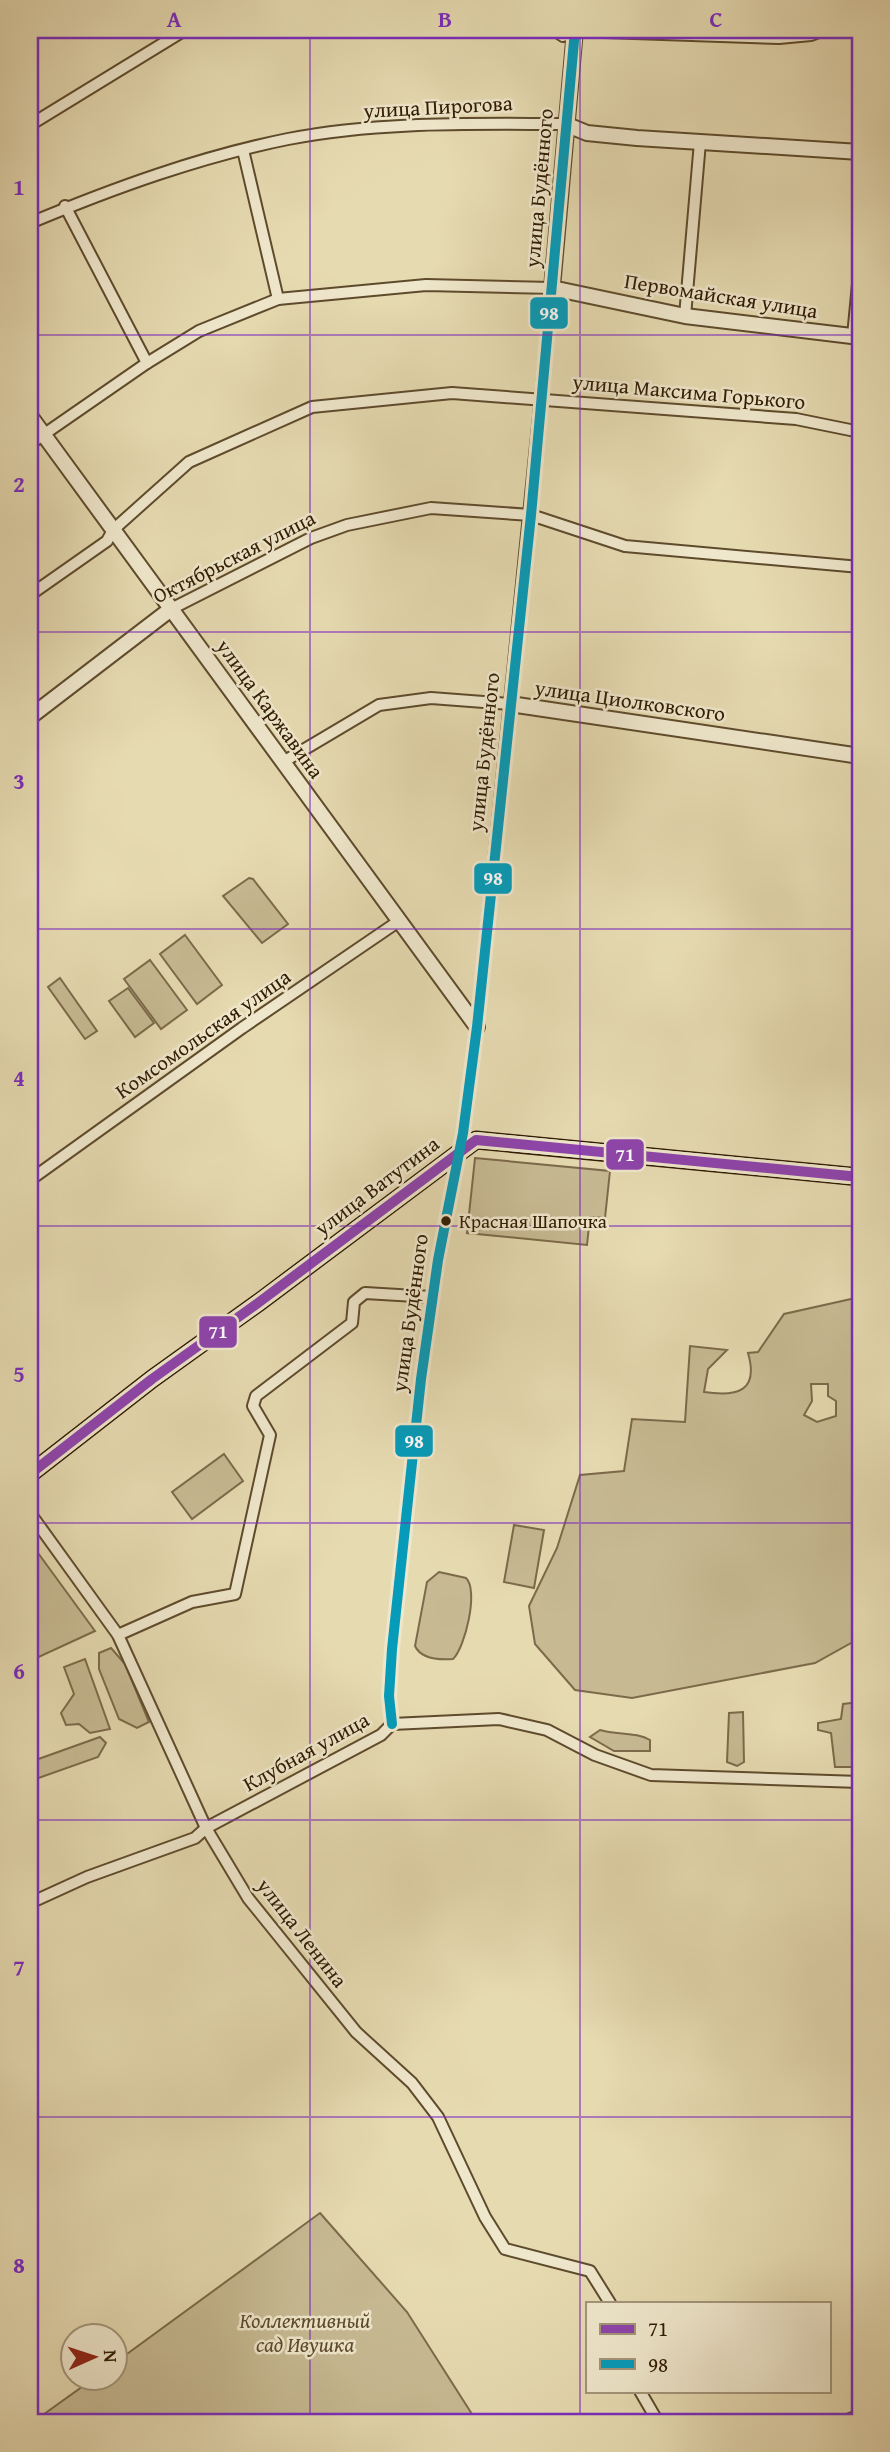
<svg xmlns="http://www.w3.org/2000/svg" width="890" height="2452" font-family="'Gentium Book Plus',serif">
  <style>
    .green { fill: #c7ba93; stroke: #7c6a4a; stroke-width: 2; fill-rule: evenodd }
    .lines { fill: none; stroke-linecap: round; stroke-linejoin: round }
    .minor-casing { stroke: #5e4b2c; stroke-width: 14 }
    .tertiary-casing { stroke: #5e4b2c; stroke-width: 18 }
    .secondary-casing { stroke: #301b00; stroke-width: 19 }
    .minor { stroke: #efe7cc; stroke-width: 10 }
    .tertiary { stroke: #efe7cc; stroke-width: 14 }
    .secondary { stroke: #efe7cc; stroke-width: 16 }
    .bus-1-casing { stroke: #efe7cc; stroke-width: 16 }
    .bus-2-casing { stroke: #efe7cc; stroke-width: 16 }
    .bus-1 { stroke: #8e44ad; stroke-width: 10 }
    .bus-2 { stroke: #059bb9; stroke-width: 10 }
    .grid { fill: none; stroke: #7b2cbf; stroke-width: 2; stroke-opacity: 0.55 }
    .bus-dot { fill: #301b00; stroke: #efe7cc; stroke-width: 2.5 }
    .labels { text-anchor: middle; stroke-width: 5; stroke-linejoin: round; paint-order: stroke }
    .bus-label { font-size: 19px; fill: #301b00; stroke: #efe7cc; text-anchor: start }
    .street-label { font-size: 21px; fill: #301b00; stroke: #efe7cc }
    .park-label { font-size: 21px; font-style: italic; fill: #5d4b2c; stroke: #efe7cc }
    .line-badge { stroke: #efe7cc; stroke-width: 2.5 }
    .badge-label { font-size: 19px; text-anchor: middle; font-weight: bold; fill: #fff }
    .neatline { fill: none; stroke: #7b2cbf; stroke-width: 2.5 }
    .grid-label { font-size: 23px; text-anchor: middle; font-weight: bold; fill: #7b2cbf }
  </style>
  <rect width="100%" height="100%" fill="#e6dab1"/>
  <filter id="stains"><feTurbulence type="fractalNoise" baseFrequency=".00286" numOctaves="4"/><feColorMatrix values="0 0 0 0 .2 0 0 0 0 .09 0 0 0 0 .02 0 0 0 .5 -.17"/></filter>
  <radialGradient id="worn" r=".72"><stop offset=".6" stop-color="#630" stop-opacity="0"/><stop offset="1" stop-color="#630" stop-opacity=".3"/></radialGradient>
  <g class="green">
    <polygon points="249,878 253,879 288,924 262,943 223,896"/>
    <polygon points="185,935 222,985 197,1004 160,954"/>
    <polygon points="150,960 187,1010 161,1029 124,979"/>
    <polygon points="60,978 97,1031 85,1039 48,987"/>
    <polygon points="128,988 154,1023 135,1037 109,1001"/>
    <polygon points="475,1158 610,1171 605,1218 590,1217 587,1245 467,1233"/>
    <path d="M860,1297V1638L815,1663L632,1698L575,1690L535,1644L529,1606L557,1548L580,1475L624,1471L632,1419L685,1422L690,1346L727,1350L708,1369L704,1392C738,1397 759,1391 748,1353L758,1352L784,1314ZM811,1384H828V1396L836,1401V1416L817,1422L804,1415L812,1401Z"/>
    <polygon points="224,1454 243,1481 192,1519 172,1492"/>
    <polygon points="514,1525 544,1530 534,1588 504,1582"/>
    <polygon points="30,1542 95,1631 30,1661 30,1541"/>
    <path d="M439,1572L466,1578C479,1590 465,1648 453,1659C439,1660 421,1659 415,1646L427,1582Z"/>
    <polygon points="111,1648 125,1664 149,1722 137,1728 119,1719 99,1669 99,1653"/>
    <polygon points="85,1659 110,1729 90,1733 79,1724 66,1725 61,1713 74,1694 64,1667"/>
    <polygon points="860,1702 860,1767 835,1767 831,1733 818,1730 818,1723 841,1719 843,1704"/>
    <polygon points="743,1712 744,1762 737,1766 727,1762 729,1713"/>
    <path d="M600,1730C617,1735 637,1732 650,1740V1751H614L590,1737Z"/>
    <polygon points="100,1737 106,1743 98,1757 30,1781 30,1762"/>
    <polygon points="320,2213 407,2312 477,2422 33,2422 93,2379 116,2378 116,2362"/>
  </g>
  <g class="lines">
    <g class="minor-casing">
      <g id="minor">
        <polyline points="554,30 563,36 575,31 779,38 811,35 824,30"/>
        <polyline points="30,125 185,30"/>
        <polyline points="243,150 278,299"/>
        <polyline points="65,206 147,363"/>
        <path d="M30,223C114,188 199,157 288,139C379,121 474,124 565,124"/>
        <polyline points="685,316 700,142"/>
        <polyline points="853,336 860,263"/>
        <polyline points="30,444 147,363 199,331 278,299 426,285 552,288 477,1027 463,1133 438,1260 421,1379 392,1649 389,1696 392,1724"/>
        <polyline points="30,595 107,541 113,530 189,462 312,407 452,393 796,419 860,432"/>
        <polyline points="171,609 311,538 347,525 431,508 531,515 625,546 860,567"/>
        <polyline points="283,762 379,705 431,698 510,704"/>
        <polyline points="30,1180 242,1028 399,921"/>
        <polyline points="30,1513 118,1635 206,1828 248,1898 356,2032 412,2083 438,2117 485,2217 505,2249 590,2271 610,2303"/>
        <polyline points="118,1635 192,1602 235,1594 270,1435 253,1406 256,1396 352,1323 354,1302 365,1293 432,1297"/>
        <polyline points="30,1903 87,1877 195,1838 206,1828 381,1735 392,1724 499,1719 547,1730 595,1755 651,1775 860,1782"/>
        <polyline points="640,2391 658,2422"/>
        <polyline points="842,2422 860,2415"/>
      </g>
    </g>
    <g class="tertiary-casing">
      <g id="tertiary">
        <polyline points="575,30 552,288 685,316 860,337"/>
        <polyline points="565,124 587,133 637,138 860,152"/>
        <polyline points="30,416 477,1027"/>
        <polyline points="510,704 860,756"/>
        <polyline points="30,717 171,609"/>
      </g>
    </g>
    <g class="secondary-casing">
      <polyline id="secondary" points="30,1474 152,1379 258,1303 476,1140 860,1177"/>
    </g>
    <use href="#minor" class="minor"/>
    <use href="#tertiary" class="tertiary"/>
    <use href="#secondary" class="secondary"/>
    <g class="bus-1-casing">
      <polyline id="bus-1" points="30,1474 152,1379 258,1303 476,1140 860,1177"/>
    </g>
    <g class="bus-2-casing">
      <polyline id="bus-2" points="392,1724 389,1696 392,1649 421,1379 438,1260 463,1133 477,1027 531,515 575,30"/>
    </g>
    <use href="#bus-1" class="bus-1"/>
    <use href="#bus-2" class="bus-2"/>
  </g>
  <path class="grid" d="M310,30V2422M580,30V2422M30,335H860M30,632H860M30,929H860M30,1226H860M30,1523H860M30,1820H860M30,2117H860"/>
  <circle class="bus-dot" cx="446" cy="1221" r="6"/>
  <g class="labels">
    <g class="bus-label">
      <text x="459" y="1228">Красная Шапочка</text>
    </g>
    <g class="street-label">
      <text transform="translate(438 107) rotate(-3)" y="7">улица Пирогова</text>
      <text transform="translate(539 188) rotate(-85)" y="7">улица Будённого</text>
      <text transform="translate(721 296) rotate(9)" y="7">Первомайская улица</text>
      <text transform="translate(689 392) rotate(5)" y="7">улица Максима Горького</text>
      <text transform="translate(234 557) rotate(-27)" y="7">Октябрьская улица</text>
      <text transform="translate(630 701) rotate(8)" y="7">улица Циолковского</text>
      <text transform="translate(270 709) rotate(54)" y="7">улица Каржавина</text>
      <text transform="translate(484 752) rotate(-84)" y="7">улица Будённого</text>
      <text transform="translate(203 1034) rotate(-35)" y="7">Комсомольская улица</text>
      <text transform="translate(377 1186) rotate(-37)" y="7">улица Ватутина</text>
      <text transform="translate(410 1313) rotate(-82)" y="7">улица Будённого</text>
      <text transform="translate(306 1752) rotate(-29)" y="7">Клубная улица</text>
      <text transform="translate(302 1933) rotate(52)" y="7">улица Ленина</text>
    </g>
    <g class="park-label">
      <text x="305" y="2328">Коллективный<tspan x="305" dy="24">сад Ивушка</tspan></text>
    </g>
  </g>
  <g class="line-badge">
    <rect x="529" y="296" width="40" height="34" rx="7" fill="#059bb9"/>
    <rect x="473" y="862" width="40" height="33" rx="7" fill="#059bb9"/>
    <rect x="605" y="1138" width="40" height="33" rx="7" fill="#8e44ad"/>
    <rect x="198" y="1315" width="40" height="34" rx="7" fill="#8e44ad"/>
    <rect x="394" y="1424" width="40" height="34" rx="7" fill="#059bb9"/>
  </g>
  <g class="badge-label">
    <text x="549" y="320">98</text>
    <text x="493" y="885">98</text>
    <text x="625" y="1161">71</text>
    <text x="218" y="1338">71</text>
    <text x="414" y="1448">98</text>
  </g>
  <rect width="890" height="2452" fill="none" stroke="#e6dab1" stroke-width="77"/>
  <rect x="586" y="2302" width="245" height="91" fill="#efe7cc" stroke="#a3957a" stroke-width="2"/>
  <rect x="600" y="2324" width="35" height="10" fill="#8e44ad" stroke="#a3957a" stroke-width="2"/>
  <text x="648" y="2336" font-size="21" fill="#301b00">71</text>
  <rect x="600" y="2359" width="35" height="10" fill="#059bb9" stroke="#a3957a" stroke-width="2"/>
  <text x="648" y="2372" font-size="21" fill="#301b00">98</text>
  <g transform="translate(94 2357) rotate(87)"><circle r="33" fill="#efe7cc" stroke="#a3957a" stroke-width="2"/>
  <path d="M0-5L12 26L0 18L-12 26Z" fill="#8f2418"/>
  <text y="-10" font-size="19" font-weight="bold" text-anchor="middle" fill="#301b00">N</text>
  </g>
  <rect x="38" y="38" width="814" height="2376" class="neatline"/>
  <g class="grid-label">
    <text x="174" y="27">A</text>
    <text x="445" y="27">B</text>
    <text x="716" y="27">C</text>
    <text x="19" y="195">1</text>
    <text x="19" y="492">2</text>
    <text x="19" y="789">3</text>
    <text x="19" y="1086">4</text>
    <text x="19" y="1382">5</text>
    <text x="19" y="1679">6</text>
    <text x="19" y="1976">7</text>
    <text x="19" y="2273">8</text>
  </g>
  <rect width="100%" height="100%" filter="url(#stains)"/>
  <rect width="100%" height="100%" fill="url(#worn)"/>
</svg>
